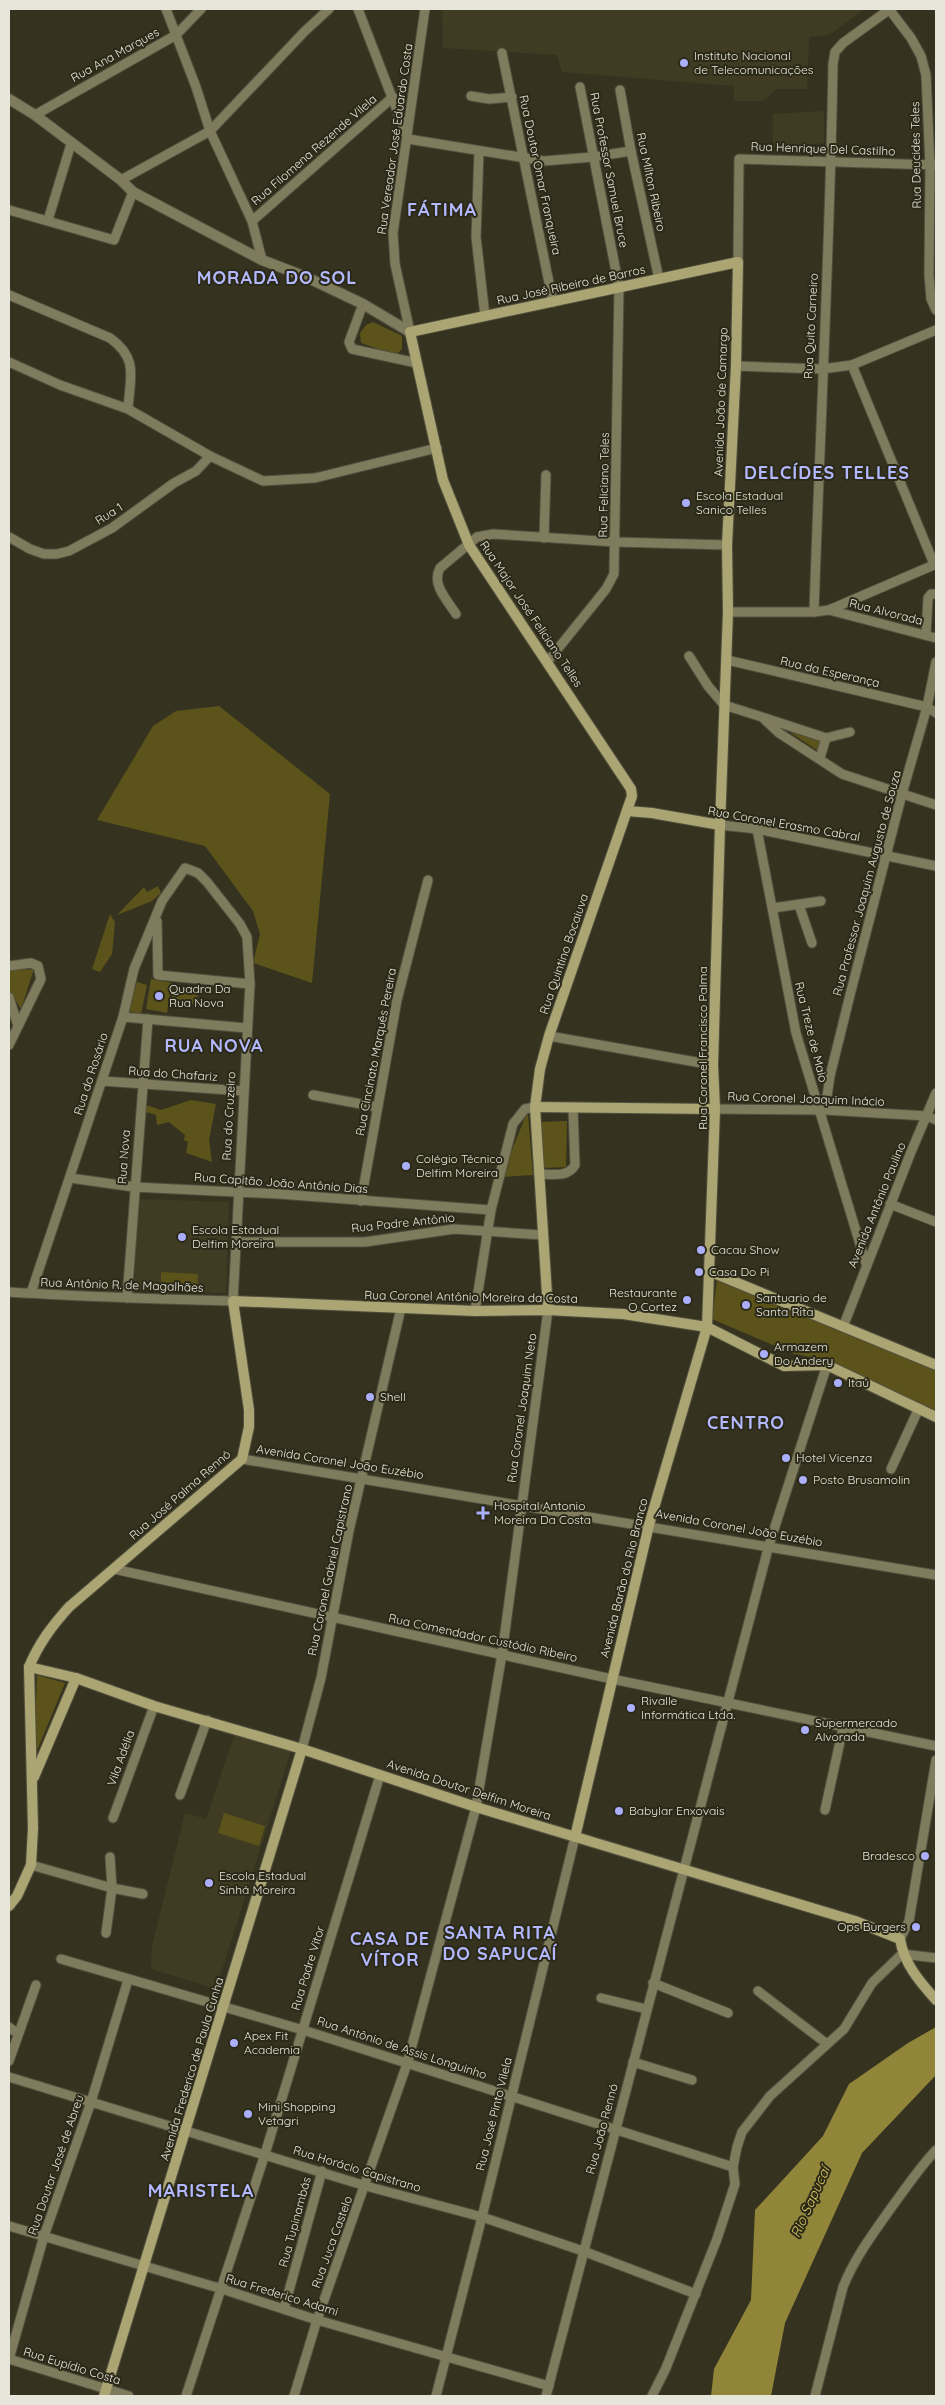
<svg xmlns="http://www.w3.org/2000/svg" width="945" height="2405" font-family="Quicksand,sans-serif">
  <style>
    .built { fill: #403c23 }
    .green { fill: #5b5319 }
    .water { fill: #908539 }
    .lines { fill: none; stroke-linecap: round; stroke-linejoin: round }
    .minor-casing { stroke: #51503e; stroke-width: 11 }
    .tertiary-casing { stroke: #51503e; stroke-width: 12 }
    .secondary-casing { stroke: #51503e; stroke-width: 12 }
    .minor { stroke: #7f7b5d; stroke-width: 9 }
    .tertiary { stroke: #7f7b5d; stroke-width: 10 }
    .secondary { stroke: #aba473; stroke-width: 10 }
    .poi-dot { fill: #abaffb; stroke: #2b2917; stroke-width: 2 }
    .labels { text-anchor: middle; stroke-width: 4; stroke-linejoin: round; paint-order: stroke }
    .street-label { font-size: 12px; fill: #e7e6db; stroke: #2b2917 }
    .poi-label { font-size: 12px; fill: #e7e6db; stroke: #2b2917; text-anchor: start }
    .water-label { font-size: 14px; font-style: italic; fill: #dbcb62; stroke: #2b2917 }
    .district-label { font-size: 18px; font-weight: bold; letter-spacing: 1px; fill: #b3b8ff; stroke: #2b2917 }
  </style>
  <rect width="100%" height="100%" fill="#353320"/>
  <g class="built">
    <polygon points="442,9 865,9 829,35 809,37 807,89 777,89 763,101 734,101 734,86 562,72 557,55 443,48"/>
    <polygon points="824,111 824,143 773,148 773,114"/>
    <polygon points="137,1199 229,1202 226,1293 197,1292 197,1274 162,1273 161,1291 134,1290"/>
    <polygon points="235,1733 291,1751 216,1989 151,1969 152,1946 185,1813 206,1819"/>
  </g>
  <g class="green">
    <polygon points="373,322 402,336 402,349 396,355 361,343 360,333 366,325"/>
    <polygon points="219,706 330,794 312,983 253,963 260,934 253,911 205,846 97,820 153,726 176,711"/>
    <polygon points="793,729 823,739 817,750 791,733"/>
    <polygon points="158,886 161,893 152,901 117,915 144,887 147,892"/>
    <polygon points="110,914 115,922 112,954 100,972 92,969"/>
    <polygon points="34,969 21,1009 9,989 9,970"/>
    <polygon points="151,979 172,983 167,1013 146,1009"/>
    <polygon points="137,982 147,985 141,1014 128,1011"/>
    <polygon points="172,991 198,992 197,1004 172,1002"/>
    <polygon points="191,1100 216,1104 209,1140 212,1162 186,1153 188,1142 184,1140 185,1135 169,1122 157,1125 156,1115 146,1112 146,1105 161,1110"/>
    <polygon points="526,1115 528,1115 533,1175 501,1177"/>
    <polygon points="567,1121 566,1167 542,1168 541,1122"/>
    <polygon points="161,1272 198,1274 197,1292 161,1291"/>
    <polygon points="717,1280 936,1371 936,1411 822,1359 794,1354 712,1319"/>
    <polygon points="37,1675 65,1683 34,1758"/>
    <polygon points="224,1813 265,1826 259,1846 218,1833"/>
  </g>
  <polygon class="water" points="936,2027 936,2075 862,2153 785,2323 771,2396 711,2396 714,2369 751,2300 755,2210 823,2136 849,2084 908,2043"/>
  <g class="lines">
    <g class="minor-casing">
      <g id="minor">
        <polyline points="166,9 196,87 210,131 252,221 262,260"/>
        <polyline points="358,9 408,139 544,161 593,157 631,151"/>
        <polyline points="889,9 911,38 921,56 926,75 930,165 929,275 931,299 936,310"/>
        <polyline points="502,53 553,302"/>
        <polyline points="620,90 631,151 659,279"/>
        <polyline points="471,96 489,99 512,97"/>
        <polyline points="35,115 176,35 201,9"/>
        <polyline points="479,151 476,237 485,316"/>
        <polyline points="121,180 210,131 305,31 329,9"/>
        <polyline points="9,210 114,240 133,192"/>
        <polyline points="48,220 71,144"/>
        <polyline points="252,221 393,97"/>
        <polyline points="738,262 739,159 936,165"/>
        <path d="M9,295L110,338C139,359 130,377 128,409"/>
        <polyline points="363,304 349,342 352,349 417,363"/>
        <polyline points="410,332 395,264 393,233 425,9"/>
        <polyline points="9,362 60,385 128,409 210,456 263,481 315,478 437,448"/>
        <polyline points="852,365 934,564"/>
        <polyline points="736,366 822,369 852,365 936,330"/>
        <polyline points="9,537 30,549 44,554 57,554 69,551 112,528 174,483 196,471 210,456"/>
        <polyline points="544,538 546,475"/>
        <polyline points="829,610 936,638"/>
        <polyline points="728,612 814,612 829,610 936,564"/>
        <path d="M814,612C820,430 830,247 833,64L835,52L843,43L890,9"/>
        <path d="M456,614C447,600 431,584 440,568L477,537L493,534L615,542L727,545"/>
        <polyline points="926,635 928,598 931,594 936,594"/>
        <polyline points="689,656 708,686 724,705 762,717 779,733 842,774 936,805"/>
        <polyline points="727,660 927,707 936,713"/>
        <polyline points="548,661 606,589 614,574 619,287 580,87"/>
        <polyline points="765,718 826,738 850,732"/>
        <polyline points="820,758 826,738"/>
        <polyline points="720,825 757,829 936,866"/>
        <polyline points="757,829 796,1033 866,1264"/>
        <polyline points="799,905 812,943"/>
        <polyline points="773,908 821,901"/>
        <polyline points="157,921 158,975 250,984"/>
        <polyline points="9,966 31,963 38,966 41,979 9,1045"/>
        <polyline points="9,997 18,1026"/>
        <polyline points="123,1017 247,1028"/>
        <polyline points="549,1036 713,1065"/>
        <polyline points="102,1081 243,1091"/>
        <polyline points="313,1095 377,1107"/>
        <polyline points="715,1109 825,1110 927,1116 936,1120"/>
        <polyline points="825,1110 830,1076 850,995 902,794 927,707 936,662"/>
        <path d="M539,1174C551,1174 568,1178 575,1165L573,1108"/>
        <polyline points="70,1178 134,1187 279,1194 491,1210"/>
        <polyline points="361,1201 397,1000 428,880"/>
        <polyline points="890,1204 936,1222"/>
        <polyline points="236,1242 365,1242 454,1229 543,1235"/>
        <path d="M9,1292C84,1297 158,1299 233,1301L250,984L247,937L240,924L207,882L198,873L185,868L162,901L134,969L123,1017L31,1293"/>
        <polyline points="127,1298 148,1019"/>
        <polyline points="475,1311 491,1210 513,1124 525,1109 535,1107"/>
        <polyline points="843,1327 911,1152 936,1093"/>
        <polyline points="242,1459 936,1575"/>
        <polyline points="891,1469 919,1408"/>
        <polyline points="114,1569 612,1679 936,1746"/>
        <polyline points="302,1749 321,1678 349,1531 401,1308"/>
        <polyline points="180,1795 207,1720"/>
        <polyline points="825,1810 843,1728"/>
        <polyline points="113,1818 154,1706"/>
        <polyline points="31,1865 112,1888 143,1894"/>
        <polyline points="106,1933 112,1888 110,1857"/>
        <polyline points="900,1939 909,1921 936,1760"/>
        <polyline points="61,1959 303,2030 733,2167"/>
        <polyline points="653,1983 728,2013"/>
        <polyline points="758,1991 827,2044"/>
        <polyline points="601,1998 646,2009"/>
        <polyline points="9,2027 18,2034"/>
        <polyline points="9,2061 36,1985"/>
        <polyline points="633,2062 692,2080"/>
        <polyline points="9,2077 366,2186 482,2217 583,2251 696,2294"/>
        <polyline points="9,2226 222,2289 317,2320 549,2386"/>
        <polyline points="284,2309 322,2171"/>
        <polyline points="9,2359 44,2236 91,2102 128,1980"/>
        <polyline points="9,2359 129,2396"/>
        <polyline points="186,2396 265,2154 380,1775"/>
        <polyline points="294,2396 317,2320 407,2064 476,1807 502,1654 548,1310"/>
        <polyline points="436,2396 482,2217 575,1837"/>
        <polyline points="546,2396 769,1545 827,1365"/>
        <polyline points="652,2396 666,2368 717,2239 735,2184 733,2167 737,2147 742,2132 770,2096 844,2029 872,1983 902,1954 936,1958"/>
        <path d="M815,2396L843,2287C855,2257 873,2234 891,2208C906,2188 919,2168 936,2150"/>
      </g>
    </g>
    <g class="tertiary-casing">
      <polyline id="tertiary" points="9,99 35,115 121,180 133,192 262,260 306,277 363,304 410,332"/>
    </g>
    <g class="secondary-casing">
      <g id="secondary">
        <polyline points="627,811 652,813 720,825"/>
        <polyline points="535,1107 715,1109"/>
        <polyline points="711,1272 936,1365"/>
        <polyline points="548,1310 535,1107 540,1069 549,1036 632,796 631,789 469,545 443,480 410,332 738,262 736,366 727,545 728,612 720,825 713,1065 715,1109 707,1327 649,1525 575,1837"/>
        <path d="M29,1667L76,1678L154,1706L302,1749L476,1807L855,1921L900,1939C904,1964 920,1982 936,2000"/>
        <polyline points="34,1777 76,1678"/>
        <path d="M9,1906L17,1896L31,1865L33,1828L29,1667C39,1643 52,1626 69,1607L242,1459L249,1427V1410L233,1301L475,1311L548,1310L623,1314L707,1327L784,1366L827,1365L936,1417"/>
        <polyline points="104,2396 302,1749"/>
      </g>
    </g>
    <use href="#minor" class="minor"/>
    <use href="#tertiary" class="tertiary"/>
    <use href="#secondary" class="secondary"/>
  </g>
  <g class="poi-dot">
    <circle cx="684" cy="63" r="5"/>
    <circle cx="686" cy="503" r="5"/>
    <circle cx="159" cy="996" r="5"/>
    <circle cx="406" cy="1166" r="5"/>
    <circle cx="182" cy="1237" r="5"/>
    <circle cx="701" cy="1250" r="5"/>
    <circle cx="699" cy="1272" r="5"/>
    <circle cx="687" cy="1300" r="5"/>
    <circle cx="746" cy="1305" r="5"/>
    <circle cx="764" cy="1354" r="5"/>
    <circle cx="838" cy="1383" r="5"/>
    <circle cx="370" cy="1397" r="5"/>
    <circle cx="786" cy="1458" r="5"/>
    <circle cx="803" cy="1480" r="5"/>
    <path d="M480.5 1505.5h5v5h5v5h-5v5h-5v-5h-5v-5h5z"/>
    <circle cx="631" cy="1708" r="5"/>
    <circle cx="805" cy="1730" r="5"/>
    <circle cx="619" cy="1811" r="5"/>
    <circle cx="925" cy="1856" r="5"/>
    <circle cx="209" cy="1883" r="5"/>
    <circle cx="916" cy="1927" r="5"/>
    <circle cx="234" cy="2043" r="5"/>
    <circle cx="248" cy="2114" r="5"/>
  </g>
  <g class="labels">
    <g class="street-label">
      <text transform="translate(115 55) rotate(-29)" y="4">Rua Ana Marques</text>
      <text transform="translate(395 139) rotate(-82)" y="4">Rua Vereador José Eduardo Costa</text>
      <text transform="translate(823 149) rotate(2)" y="4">Rua Henrique Del Castilho</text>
      <text transform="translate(314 150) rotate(-41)" y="4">Rua Filomena Rezende Vilela</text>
      <text transform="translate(916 155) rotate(-91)" y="4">Rua Deucides Teles</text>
      <text transform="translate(609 170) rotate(79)" y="4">Rua Professor Samuel Bruce</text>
      <text transform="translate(540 175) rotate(78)" y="4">Rua Doutor Omar Franqueira</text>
      <text transform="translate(651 182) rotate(78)" y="4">Rua Mílton Ribeiro</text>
      <text transform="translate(571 285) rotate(-12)" y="4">Rua José Ribeiro de Barros</text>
      <text transform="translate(811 326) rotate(-87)" y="4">Rua Quito Carneiro</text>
      <text transform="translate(721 402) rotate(-88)" y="4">Avenida João de Camargo</text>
      <text transform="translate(604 485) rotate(-89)" y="4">Rua Feliciano Teles</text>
      <text transform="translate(109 514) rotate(-32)" y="4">Rua 1</text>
      <text transform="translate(886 612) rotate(14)" y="4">Rua Alvorada</text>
      <text transform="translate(531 614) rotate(56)" y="4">Rua Major José Feliciano Telles</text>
      <text transform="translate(830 672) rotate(13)" y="4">Rua da Esperança</text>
      <text transform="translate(784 824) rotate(10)" y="4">Rua Coronel Erasmo Cabral</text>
      <text transform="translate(867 883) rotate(-75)" y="4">Rua Professor Joaquim Augusto de Souza</text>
      <text transform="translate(564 954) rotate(-71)" y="4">Rua Quintino Bocaiuva</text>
      <text transform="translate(811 1032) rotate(76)" y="4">Rua Treze de Maio</text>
      <text transform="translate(703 1048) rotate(-90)" y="4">Rua Coronel Francisco Palma</text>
      <text transform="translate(376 1052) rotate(-79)" y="4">Rua Cincinato Marquês Pereira</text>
      <text transform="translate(91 1074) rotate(-72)" y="4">Rua do Rosário</text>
      <text transform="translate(173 1074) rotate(4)" y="4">Rua do Chafariz</text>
      <text transform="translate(806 1099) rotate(2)" y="4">Rua Coronel Joaquim Inácio</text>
      <text transform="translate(229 1116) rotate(-87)" y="4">Rua do Cruzeiro</text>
      <text transform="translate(124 1157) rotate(-86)" y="4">Rua Nova</text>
      <text transform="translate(281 1183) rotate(4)" y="4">Rua Capitão João Antônio Dias</text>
      <text transform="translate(877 1205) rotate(-68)" y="4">Avenida Antônio Paulino</text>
      <text transform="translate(403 1223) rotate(-6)" y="4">Rua Padre Antônio</text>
      <text transform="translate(122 1285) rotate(2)" y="4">Rua Antônio R. de Magalhães</text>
      <text transform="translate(471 1297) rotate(1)" y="4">Rua Coronel Antônio Moreira da Costa</text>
      <text transform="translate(522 1408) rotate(-82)" y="4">Rua Coronel Joaquim Neto</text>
      <text transform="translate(340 1462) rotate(9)" y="4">Avenida Coronel João Euzébio</text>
      <text transform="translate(180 1495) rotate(-41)" y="4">Rua José Palma Rennó</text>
      <text transform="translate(739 1528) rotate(10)" y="4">Avenida Coronel João Euzébio</text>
      <text transform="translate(330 1570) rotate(-78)" y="4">Rua Coronel Gabriel Capistrano</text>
      <text transform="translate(624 1578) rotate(-76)" y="4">Avenida Barão do Rio Branco</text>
      <text transform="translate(483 1638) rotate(12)" y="4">Rua Comendador Custódio Ribeiro</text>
      <text transform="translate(121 1758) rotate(-70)" y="4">Vila Adélia</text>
      <text transform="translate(469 1790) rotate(18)" y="4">Avenida Doutor Delfim Moreira</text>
      <text transform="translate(308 1968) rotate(-73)" y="4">Rua Padre Vitor</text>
      <text transform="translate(402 2048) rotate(18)" y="4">Rua Antônio de Assis Longuinho</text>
      <text transform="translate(192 2069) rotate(-73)" y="4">Avenida Frederico de Paula Cunha</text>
      <text transform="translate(494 2114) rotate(-76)" y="4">Rua José Pinto Vilela</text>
      <text transform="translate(602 2129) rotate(-75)" y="4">Rua João Rennó</text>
      <text transform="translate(56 2165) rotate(-71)" y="4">Rua Doutor José de Abreu</text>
      <text transform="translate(357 2169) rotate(17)" y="4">Rua Horácio Capistrano</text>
      <text transform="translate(295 2222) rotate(-75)" y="4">Rua Tupinambás</text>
      <text transform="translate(332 2242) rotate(-70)" y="4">Rua Juca Castelo</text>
      <text transform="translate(282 2295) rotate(17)" y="4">Rua Frederico Adami</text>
      <text transform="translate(72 2366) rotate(17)" y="4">Rua Eupídio Costa</text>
    </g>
    <g class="poi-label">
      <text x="694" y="60">Instituto Nacional<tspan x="694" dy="14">de Telecomunicações</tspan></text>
      <text x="696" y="500">Escola Estadual<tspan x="696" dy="14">Sanico Telles</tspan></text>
      <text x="169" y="993">Quadra Da<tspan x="169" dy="14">Rua Nova</tspan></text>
      <text x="416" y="1163">Colégio Técnico<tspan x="416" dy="14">Delfim Moreira</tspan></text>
      <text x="192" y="1234">Escola Estadual<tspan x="192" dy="14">Delfim Moreira</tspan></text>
      <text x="711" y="1254">Cacau Show</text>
      <text x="709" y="1276">Casa Do Pi</text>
      <text x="677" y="1297" text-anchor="end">Restaurante<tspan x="677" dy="14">O Cortez</tspan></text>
      <text x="756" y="1302">Santuario de<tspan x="756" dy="14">Santa Rita</tspan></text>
      <text x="774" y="1351">Armazem<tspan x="774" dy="14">Do Andery</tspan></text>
      <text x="848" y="1387">Itaú</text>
      <text x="380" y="1401">Shell</text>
      <text x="796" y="1462">Hotel Vicenza</text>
      <text x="813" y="1484">Posto Brusamolin</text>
      <text x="494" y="1510">Hospital Antonio<tspan x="494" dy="14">Moreira Da Costa</tspan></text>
      <text x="641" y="1705">Rivalle<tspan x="641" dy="14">Informática Ltda.</tspan></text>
      <text x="815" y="1727">Supermercado<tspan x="815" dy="14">Alvorada</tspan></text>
      <text x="629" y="1815">Babylar Enxovais</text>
      <text x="915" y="1860" text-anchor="end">Bradesco</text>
      <text x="219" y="1880">Escola Estadual<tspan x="219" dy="14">Sinhá Moreira</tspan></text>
      <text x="906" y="1931" text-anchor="end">Ops Burgers</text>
      <text x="244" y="2040">Apex Fit<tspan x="244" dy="14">Academia</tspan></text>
      <text x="258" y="2111">Mini Shopping<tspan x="258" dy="14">Vetagri</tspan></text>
    </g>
    <g class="water-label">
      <text transform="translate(810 2202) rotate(-66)" y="5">Rio Sapucaí</text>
    </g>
    <g class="district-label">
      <text x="442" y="216">FÁTIMA</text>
      <text x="277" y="284">MORADA DO SOL</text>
      <text x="827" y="479">DELCÍDES TELLES</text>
      <text x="214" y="1052">RUA NOVA</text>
      <text x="746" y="1429">CENTRO</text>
      <text x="500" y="1939">SANTA RITA<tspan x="500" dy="21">DO SAPUCAÍ</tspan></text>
      <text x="390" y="1945">CASA DE<tspan x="390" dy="21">VÍTOR</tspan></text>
      <text x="201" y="2197">MARISTELA</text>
    </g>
  </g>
  <rect width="945" height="2405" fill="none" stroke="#e7e6db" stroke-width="20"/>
</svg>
